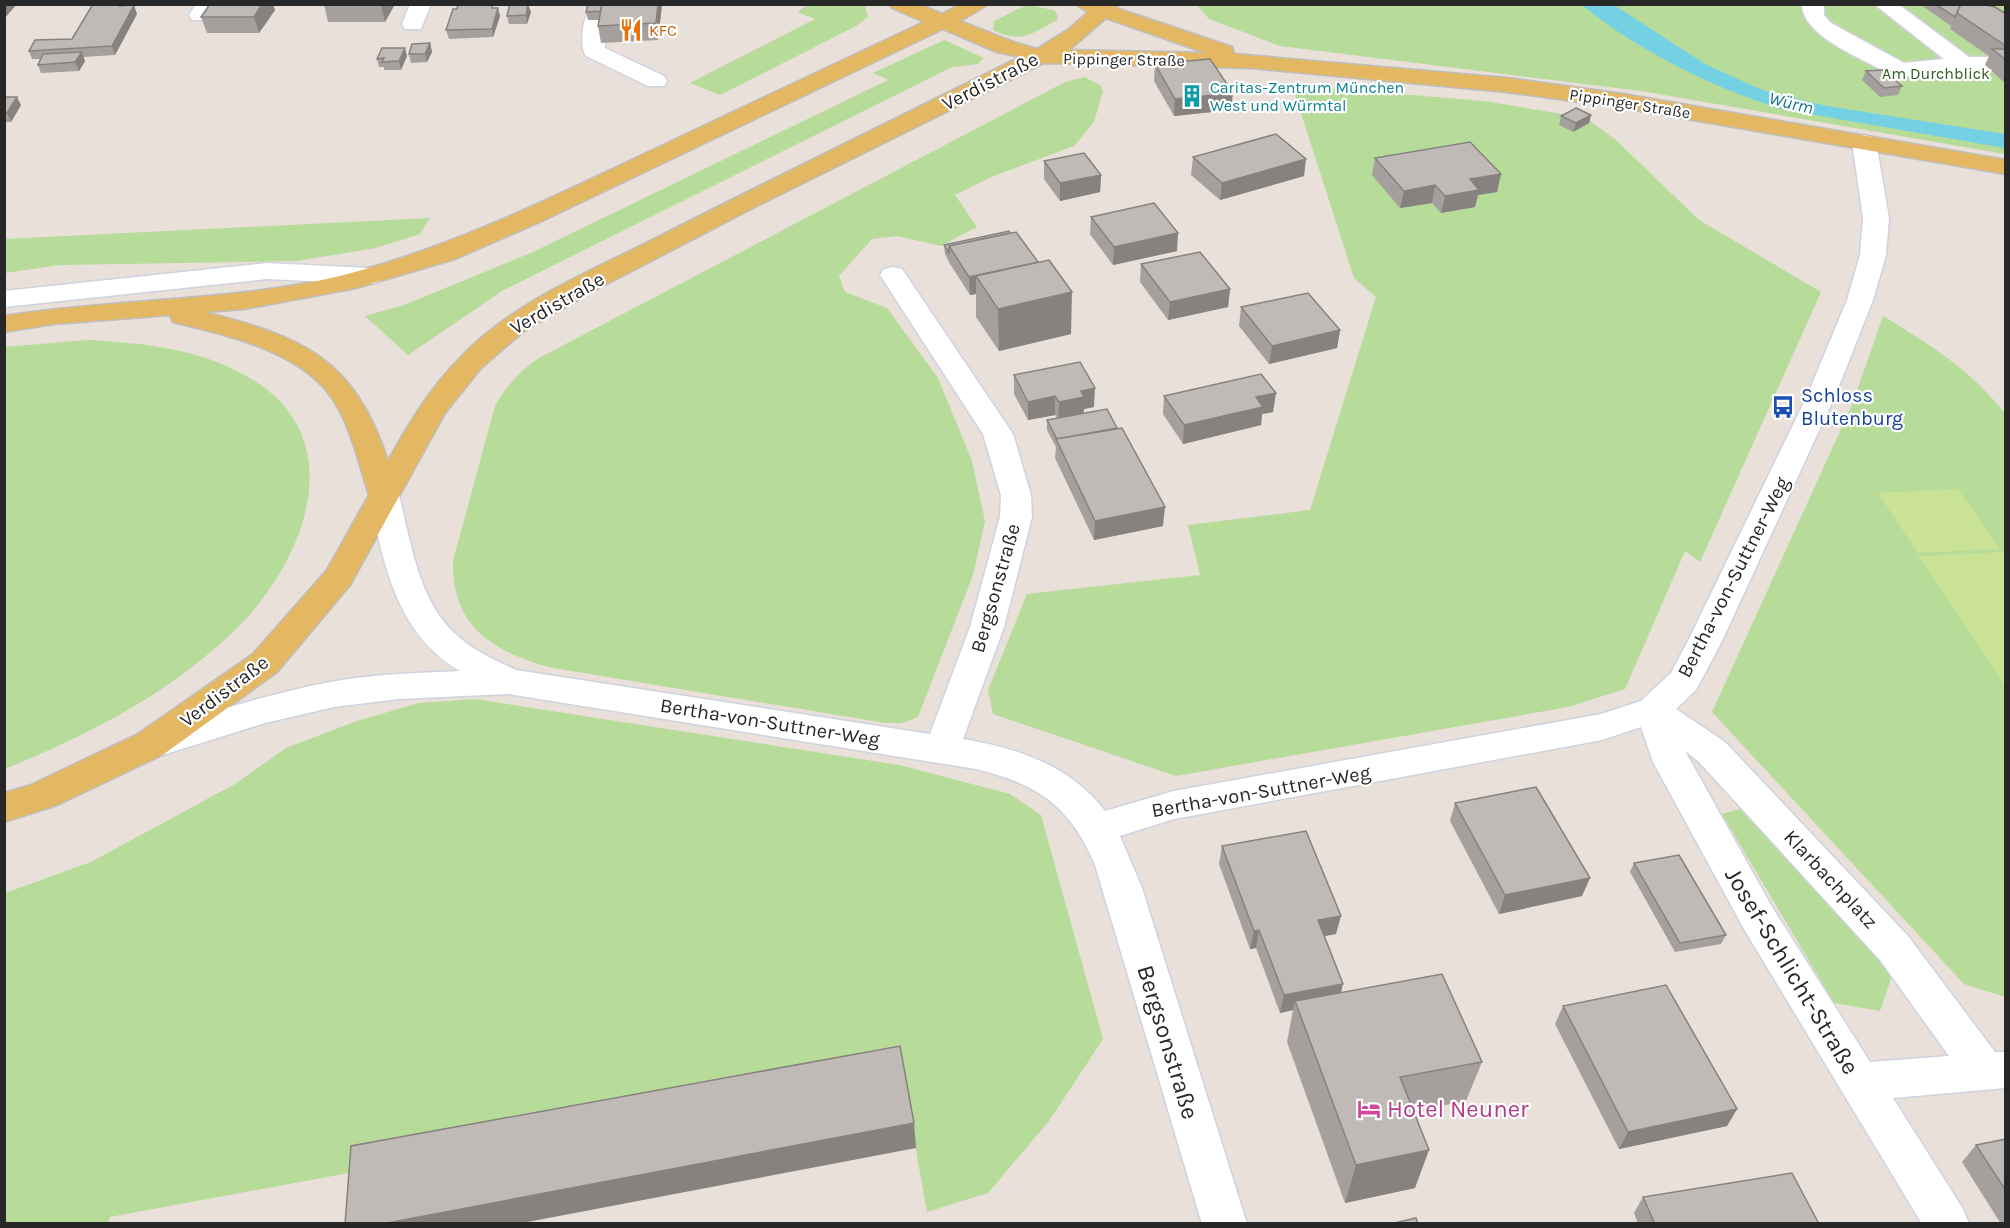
<svg xmlns="http://www.w3.org/2000/svg" width="2010" height="1228" font-family="Karla,sans-serif">
  <style>
    .green { fill: #b7db99 }
    .pitch { fill: #cae295 }
    .water { fill: #73d1e3 }
    .lines { fill: none; stroke-linecap: round; stroke-linejoin: round }
    .minor-casing { stroke: #ced3df; stroke-width: 3 }
    .major-casing { stroke: #bebebe; stroke-width: 3 }
    .minor { fill: #fff; fill-rule: evenodd }
    .major { fill: #e4b863; fill-rule: evenodd }
    .wall { fill: #a5a09d }
    .shaded-wall { fill: #86827f }
    .building { fill: #c0bab6; stroke: #86827f; stroke-width: 1.5 }
    .labels { text-anchor: middle; stroke-width: 4.5; stroke-linejoin: round; paint-order: stroke }
    .far-food-label { font-size: 16px; fill: #c56008; stroke: #fff; text-anchor: start }
    .far-street-label { font-size: 16px; fill: #272727; stroke: #fff }
    .far-park-label { font-size: 16px; fill: #325c1e; stroke: #fff }
    .far-culture-label { font-size: 16px; fill: #0d838f; stroke: #fff; text-anchor: start }
    .far-water-label { font-size: 18px; font-style: italic; fill: #186f8a; stroke: #fff }
    .street-label { font-size: 20px; fill: #272727; stroke: #fff }
    .transit-label { font-size: 20px; fill: #164399; stroke: #fff; text-anchor: start }
    .near-street-label { font-size: 24px; fill: #272727; stroke: #fff }
    .near-hotel-label { font-size: 24px; fill: #b23c85; stroke: #fff; text-anchor: start }
  </style>
  <rect width="100%" height="100%" fill="#e8e0d9"/>
  <g class="green">
    <polygon points="862,5 865,6 868,17 856,26 720,95 690,83 815,19 797,12 808,5"/>
    <path d="M1027,5L1054,10L1058,15L1057,20C1031,34 1022,44 993,30L994,21Z"/>
    <polygon points="1197,5 2005,5 2005,154 1641,91 1280,46 1209,19"/>
    <polygon points="944,40 984,58 978,64 952,67 502,291 408,355 365,316 404,305 533,252 888,80 873,73"/>
    <path d="M1084,77L1100,85L1103,91L1094,122L1074,146L991,177L955,195L977,227L941,246L897,236L872,239L839,276L845,292L887,308L938,378L972,461L985,521L973,575L918,717L902,723H885L548,667C491,650 452,626 453,561L495,406C507,385 520,371 539,358L1065,82Z"/>
    <polygon points="1292,85 1484,101 1586,118 1616,140 1699,220 1821,292 1700,562 1685,551 1625,689 1568,707 1176,776 993,714 988,690 1027,594 1200,575 1188,525 1310,510 1376,297 1354,278"/>
    <polygon points="430,218 420,234 376,248 296,261 60,265 5,273 5,239"/>
    <path d="M1883,316C1932,346 1968,368 2005,413V997L1964,984L1712,712L1852,405Z"/>
    <path d="M87,340C145,343 203,349 253,380C355,443 301,567 233,632C167,695 88,735 5,769V347Z"/>
    <polygon points="475,699 899,765 1010,794 1041,815 1103,1039 1049,1121 988,1193 927,1212 902,1071 110,1217 108,1223 5,1224 5,893 91,862 235,784 286,748 357,721 419,703"/>
    <polygon points="1750,806 1893,973 1880,1011 1834,1003 1722,814"/>
  </g>
  <g class="pitch">
    <polygon points="1958,489 2000,549 1918,553 1878,493"/>
    <polygon points="2005,552 2006,552 2005,687 1918,556"/>
  </g>
  <path class="water" d="M1582,5H1614L1705,64L1762,90L1827,106L2005,134V148L1781,109C1711,87 1639,51 1582,5Z"/>
  <g class="lines">
    <g class="minor-casing">
      <g id="minor">
        <polygon points="196,4 217,4 208,20 192,20 189,15"/>
        <polygon points="410,4 431,4 421,29 405,29 402,24"/>
        <path d="M1802,4H1824V15L1831,23L1904,63L1944,59L1874,4H1898L1969,57H1994L1997,62L1994,67L1986,69L1900,77L1892,75C1866,60 1802,37 1802,4Z"/>
        <path d="M595,14L603,15L606,20L605,48L664,76L667,81L664,86H648L586,56C580,47 582,24 587,15Z"/>
        <path d="M1864,135L1872,137L1876,142L1889,218L1886,255L1873,300L1835,396L1722,641L1696,690L1676,709L1725,742L1908,936L1995,1052H2006V1088L1893,1098L1963,1209L1969,1224H1922L1744,929L1653,762L1641,727L1602,740L1174,819L1120,836L1142,888L1247,1224H1202L1095,865C1070,806 1038,784 976,769L508,694L399,699L334,707L265,723L153,758L140,754L135,744L140,734C203,715 266,694 331,682C373,674 417,673 460,671C396,634 383,561 369,495L373,488L384,485L395,488L399,495C411,543 419,605 460,638C476,652 497,661 516,670L930,734L970,627L1000,517L1001,495L983,434L880,275L884,269L893,267L902,269L1013,434L1031,495L1032,517L1004,627L963,739C1018,748 1071,766 1105,811L1174,791L1601,714L1641,701L1671,673L1688,641L1807,396L1847,300L1860,255L1863,218L1852,142L1856,137ZM1685,751L1699,762L1880,960L1949,1056L1870,1062L1772,907Z"/>
        <polygon points="267,263 370,268 379,270 383,276 379,282 370,284 267,279 4,307 4,291"/>
      </g>
    </g>
    <g class="major-casing">
      <path id="major" d="M889,4H919L942,14L961,4H989L960,21L1013,42L1037,49L1069,29L1088,12L1075,4H1118L1116,8L1232,47L1234,54L1507,78L1623,94L2006,160V174L1623,108L1507,92L1251,68L1044,63L753,208L599,288L524,331L481,368L445,413L350,585L277,672L164,754L57,805L4,822V793L31,785L138,734L253,654L327,570L369,495C359,464 352,430 334,401C303,351 226,335 173,322L170,315L53,324L4,332V316C120,297 241,303 355,272C455,245 547,200 640,156C735,111 830,66 924,22L892,8ZM1106,18L1206,53L1069,50ZM943,29L997,52L1020,57C899,117 778,176 658,237C591,271 513,302 461,357C430,388 409,423 388,461C354,358 303,337 204,312L244,309L356,288L455,259L542,221Z"/>
    </g>
    <use href="#minor" class="minor"/>
    <use href="#major" class="major"/>
  </g>
  <g class="wall">
    <polygon points="128,4 127,6 137,14 115,55 83,57 85,61 79,71 41,73 38,65 41,59 32,59 29,51 72,39"/>
    <polygon points="324,4 395,4 385,22 328,22"/>
    <polygon points="662,4 658,40 601,43 598,26 599,20 588,20 586,12"/>
    <polygon points="1920,4 1960,4 2006,14 2006,84 1985,65 1989,56 1950,29 1953,22 1951,26"/>
    <polygon points="495,8 500,16 493,37 449,39 446,30 457,9"/>
    <polygon points="275,10 259,33 207,33 201,17"/>
    <polygon points="531,12 527,24 509,24 507,16"/>
    <polygon points="430,43 432,52 427,62 411,63 409,54"/>
    <polygon points="407,56 401,70 384,70 384,67 379,67 377,59"/>
    <polygon points="1155,64 1231,110 1174,116 1154,81"/>
    <polygon points="1866,71 1902,86 1898,95 1880,97 1862,80"/>
    <polygon points="4,97 21,105 11,122 4,122"/>
    <polygon points="1591,115 1589,123 1573,132 1559,125 1561,116"/>
    <polygon points="1193,157 1304,176 1220,200 1191,175"/>
    <polygon points="1375,158 1501,174 1497,192 1478,195 1475,207 1441,213 1432,203 1400,208 1372,175"/>
    <polygon points="1044,161 1101,175 1100,192 1060,201 1044,179"/>
    <polygon points="1091,217 1177,251 1113,265 1090,234"/>
    <polygon points="1009,231 1071,334 999,351 976,317 976,294 970,295 950,264 945,254 944,245"/>
    <polygon points="1141,264 1230,289 1228,307 1168,320 1140,282"/>
    <polygon points="1241,307 1340,330 1337,348 1269,364 1239,326"/>
    <polygon points="1014,375 1094,407 1084,409 1083,413 1163,526 1094,540 1055,458 1056,447 1047,430 1047,420 1057,418 1055,415 1028,420 1014,394"/>
    <polygon points="1164,396 1273,412 1262,414 1261,425 1183,444 1163,414"/>
    <polygon points="1455,803 1582,896 1499,914 1450,821"/>
    <polygon points="1222,846 1336,934 1324,936 1341,993 1482,1062 1466,1101 1414,1111 1415,1188 1345,1203 1287,1042 1293,1010 1280,1013 1256,948 1250,949 1219,864"/>
    <polygon points="1634,863 1726,935 1721,944 1675,952 1630,872"/>
    <polygon points="1563,1006 1737,1109 1727,1126 1619,1149 1555,1024"/>
    <polygon points="2006,1139 2006,1224 2001,1224 1962,1162 1976,1145"/>
    <polygon points="1643,1197 1819,1224 1638,1224 1634,1213"/>
  </g>
  <g class="shaded-wall">
    <polygon points="4,4 17,4 4,19"/>
    <polygon points="262,4 273,4 275,10 259,33 254,17"/>
    <polygon points="381,4 395,4 385,22 381,5"/>
    <polygon points="528,4 531,12 527,24 526,15"/>
    <polygon points="658,4 662,4 658,40 656,23"/>
    <polygon points="134,5 137,14 115,55 112,46"/>
    <polygon points="498,8 500,16 493,37 492,29"/>
    <polygon points="430,43 432,52 427,62 425,54"/>
    <polygon points="405,48 407,56 401,70 399,61"/>
    <polygon points="82,52 85,61 79,71 75,62"/>
    <polygon points="1233,93 1231,110 1174,116 1175,99"/>
    <polygon points="17,97 21,105 11,122 7,113"/>
    <polygon points="1591,115 1589,123 1573,132 1576,123"/>
    <polygon points="1306,159 1304,176 1220,200 1222,183"/>
    <polygon points="1501,174 1497,192 1478,195 1475,207 1441,213 1445,196 1470,179"/>
    <polygon points="1101,175 1100,192 1060,201 1060,183"/>
    <polygon points="1435,185 1432,203 1400,208 1404,191"/>
    <polygon points="1178,233 1177,251 1113,265 1114,247"/>
    <polygon points="1038,262 976,276 976,294 970,295 969,277"/>
    <polygon points="1230,289 1228,307 1168,320 1170,302"/>
    <polygon points="1072,292 1071,334 999,351 998,309"/>
    <polygon points="1340,330 1337,348 1269,364 1272,346"/>
    <polygon points="1095,388 1094,407 1084,409 1083,416 1058,421 1059,402 1081,391"/>
    <polygon points="1276,393 1273,412 1262,414 1261,425 1183,444 1184,425 1256,397"/>
    <polygon points="1055,396 1055,415 1028,420 1028,402"/>
    <polygon points="1165,507 1163,526 1094,540 1095,521"/>
    <polygon points="1590,878 1582,896 1499,914 1505,895"/>
    <polygon points="1341,916 1336,934 1314,938 1318,920"/>
    <polygon points="1259,930 1256,948 1250,949 1254,931"/>
    <polygon points="1343,984 1339,1001 1295,1001 1293,1010 1280,1013 1284,995"/>
    <polygon points="1737,1109 1727,1126 1619,1149 1628,1132"/>
    <polygon points="914,1123 916,1148 517,1224 382,1224"/>
    <polygon points="1429,1150 1415,1188 1345,1203 1356,1165"/>
  </g>
  <g class="building">
    <polygon points="93,4 120,4 119,6 134,5 112,46 29,51 35,40 72,39"/>
    <polygon points="210,4 262,4 254,17 201,17"/>
    <polygon points="324,4 381,4 381,5 323,5"/>
    <polygon points="458,4 493,4 492,8 498,8 492,29 446,30 453,9 457,9"/>
    <polygon points="510,4 528,4 526,15 507,16"/>
    <polygon points="588,4 602,4 601,11 586,12"/>
    <polygon points="602,4 658,4 656,23 598,26"/>
    <polygon points="1935,4 1960,4 1961,5 1960,6 1955,17"/>
    <polygon points="1968,4 1981,4 1995,7 2006,14 2006,46 1957,13 1960,6"/>
    <polygon points="430,43 425,54 409,54 412,44"/>
    <polygon points="382,48 405,48 399,61 382,62 384,58 377,59"/>
    <polygon points="1992,49 2006,49 2006,60"/>
    <polygon points="82,52 75,62 38,65 43,54"/>
    <polygon points="1210,59 1233,93 1175,99 1155,64"/>
    <polygon points="1883,70 1902,86 1884,88 1866,71"/>
    <polygon points="4,97 17,97 7,113 4,113"/>
    <polygon points="1576,108 1591,115 1576,123 1561,116"/>
    <polygon points="1276,134 1306,159 1222,183 1193,157"/>
    <polygon points="1470,142 1501,174 1470,179 1479,190 1445,196 1435,185 1404,191 1375,158"/>
    <polygon points="1084,153 1101,175 1060,183 1044,161"/>
    <polygon points="1154,203 1178,233 1114,247 1091,217"/>
    <polygon points="1009,231 1010,233 949,246 949,253 944,245"/>
    <polygon points="1016,232 1038,262 969,277 949,246"/>
    <polygon points="1200,252 1230,289 1170,302 1141,264"/>
    <polygon points="1049,260 1072,292 998,309 976,276"/>
    <polygon points="1308,293 1340,330 1272,346 1241,307"/>
    <polygon points="1080,362 1095,388 1081,391 1084,397 1059,402 1055,396 1028,402 1014,375"/>
    <polygon points="1261,374 1276,393 1256,397 1263,407 1184,425 1164,396"/>
    <polygon points="1107,409 1117,428 1057,439 1047,420"/>
    <polygon points="1122,428 1165,507 1095,521 1056,439"/>
    <polygon points="1536,787 1590,878 1505,895 1455,803"/>
    <polygon points="1306,831 1341,916 1318,920 1343,984 1284,995 1259,930 1254,931 1222,846"/>
    <polygon points="1679,855 1726,935 1680,943 1634,863"/>
    <polygon points="1442,974 1482,1062 1400,1077 1429,1150 1356,1165 1295,1001"/>
    <polygon points="1666,985 1737,1109 1628,1132 1563,1006"/>
    <polygon points="900,1046 914,1123 382,1224 345,1224 351,1146"/>
    <polygon points="2006,1139 2006,1191 1976,1145"/>
    <polygon points="1792,1173 1819,1224 1655,1224 1643,1197"/>
    <polygon points="1416,1218 1418,1224 1390,1224"/>
  </g>
  <defs>
    <g id="restaurant-bare" transform="scale(1.8)"><path d="M-5-6h1v4h1v-4h1v4h1v-4h1v5L-1.5 .5V6h-2V.5L-5-1ZM5-6V6H3V1.5H1.5Q1.5-4 5-6Z" fill="#e8710a" stroke="#fff" stroke-width="2.5" paint-order="stroke"/></g>
    <g id="building-bare" transform="scale(1.8)"><path d="M-4-6H4V6H1V3H-1V6H-4ZM-2.5-4.3h1.7v1.8h-1.7ZM.8-4.3h1.7v1.8H.8ZM-2.5-1h1.7V.8h-1.7ZM.8-1h1.7V.8H.8Z" fill="#0f9aa8" stroke="#fff" stroke-width="2.5" paint-order="stroke"/></g>
    <g id="bus-bare" transform="scale(1.8)"><path d="M-5-6H5V4H4V6H2V4H-2V6H-4V4H-5ZM-3.5-4V0h7V-4ZM-3.5 1.2v1.5H-2V1.2ZM2 1.2v1.5H3.5V1.2Z" fill="#1a4fb4" stroke="#fff" stroke-width="2.5" paint-order="stroke"/></g>
    <g id="hotel-bare" transform="scale(1.8)"><path d="M-6-4.5h1.5V1H6V5H4.5V3h-9V5H-6ZM-4 0a1.8 1.8 0 1 1 3.6 0ZM.5 0V-2.5h3Q6-2.5 6 0Z" fill="#d1479c" stroke="#fff" stroke-width="2.5" paint-order="stroke"/></g>
  </defs>
  <g fill-rule="evenodd">
    <use href="#restaurant-bare" x="631" y="30"/>
    <use href="#building-bare" x="1192" y="96"/>
    <use href="#bus-bare" x="1783" y="407"/>
    <use href="#hotel-bare" x="1369" y="1109"/>
  </g>
  <g class="labels">
    <g class="far-food-label">
      <text x="649" y="36">KFC</text>
    </g>
    <g class="far-street-label">
      <text transform="translate(1124 59) rotate(1)" y="6">Pippinger Straße</text>
      <text transform="translate(1630 103) rotate(9)" y="6">Pippinger Straße</text>
    </g>
    <g class="far-park-label">
      <text x="1936" y="79">Am Durchblick</text>
    </g>
    <g class="far-culture-label">
      <text x="1210" y="93">Caritas-Zentrum München<tspan x="1210" dy="18">West und Würmtal</tspan></text>
    </g>
    <g class="far-water-label">
      <text transform="translate(1791 103) rotate(14)" y="6">Würm</text>
    </g>
    <g class="street-label">
      <text transform="translate(990 81) rotate(-27)" y="7">Verdistraße</text>
      <text transform="translate(557 303) rotate(-30)" y="7">Verdistraße</text>
      <text transform="translate(1733 577) rotate(-63)" y="7">Bertha-von-Suttner-Weg</text>
      <text transform="translate(995 588) rotate(-74)" y="7">Bergsonstraße</text>
      <text transform="translate(224 691) rotate(-37)" y="7">Verdistraße</text>
      <text transform="translate(770 722) rotate(9)" y="7">Bertha-von-Suttner-Weg</text>
      <text transform="translate(1261 791) rotate(-10)" y="7">Bertha-von-Suttner-Weg</text>
      <text transform="translate(1831 879) rotate(47)" y="7">Klarbachplatz</text>
    </g>
    <g class="transit-label">
      <text x="1801" y="402">Schloss<tspan x="1801" dy="23">Blutenburg</tspan></text>
    </g>
    <g class="near-street-label">
      <text transform="translate(1792 971) rotate(59)" y="8">Josef-Schlicht-Straße</text>
      <text transform="translate(1168 1042) rotate(73)" y="8">Bergsonstraße</text>
    </g>
    <g class="near-hotel-label">
      <text x="1387" y="1117">Hotel Neuner</text>
    </g>
  </g>
  <rect width="2010" height="1228" fill="none" stroke="#272727" stroke-width="12"/>
</svg>
